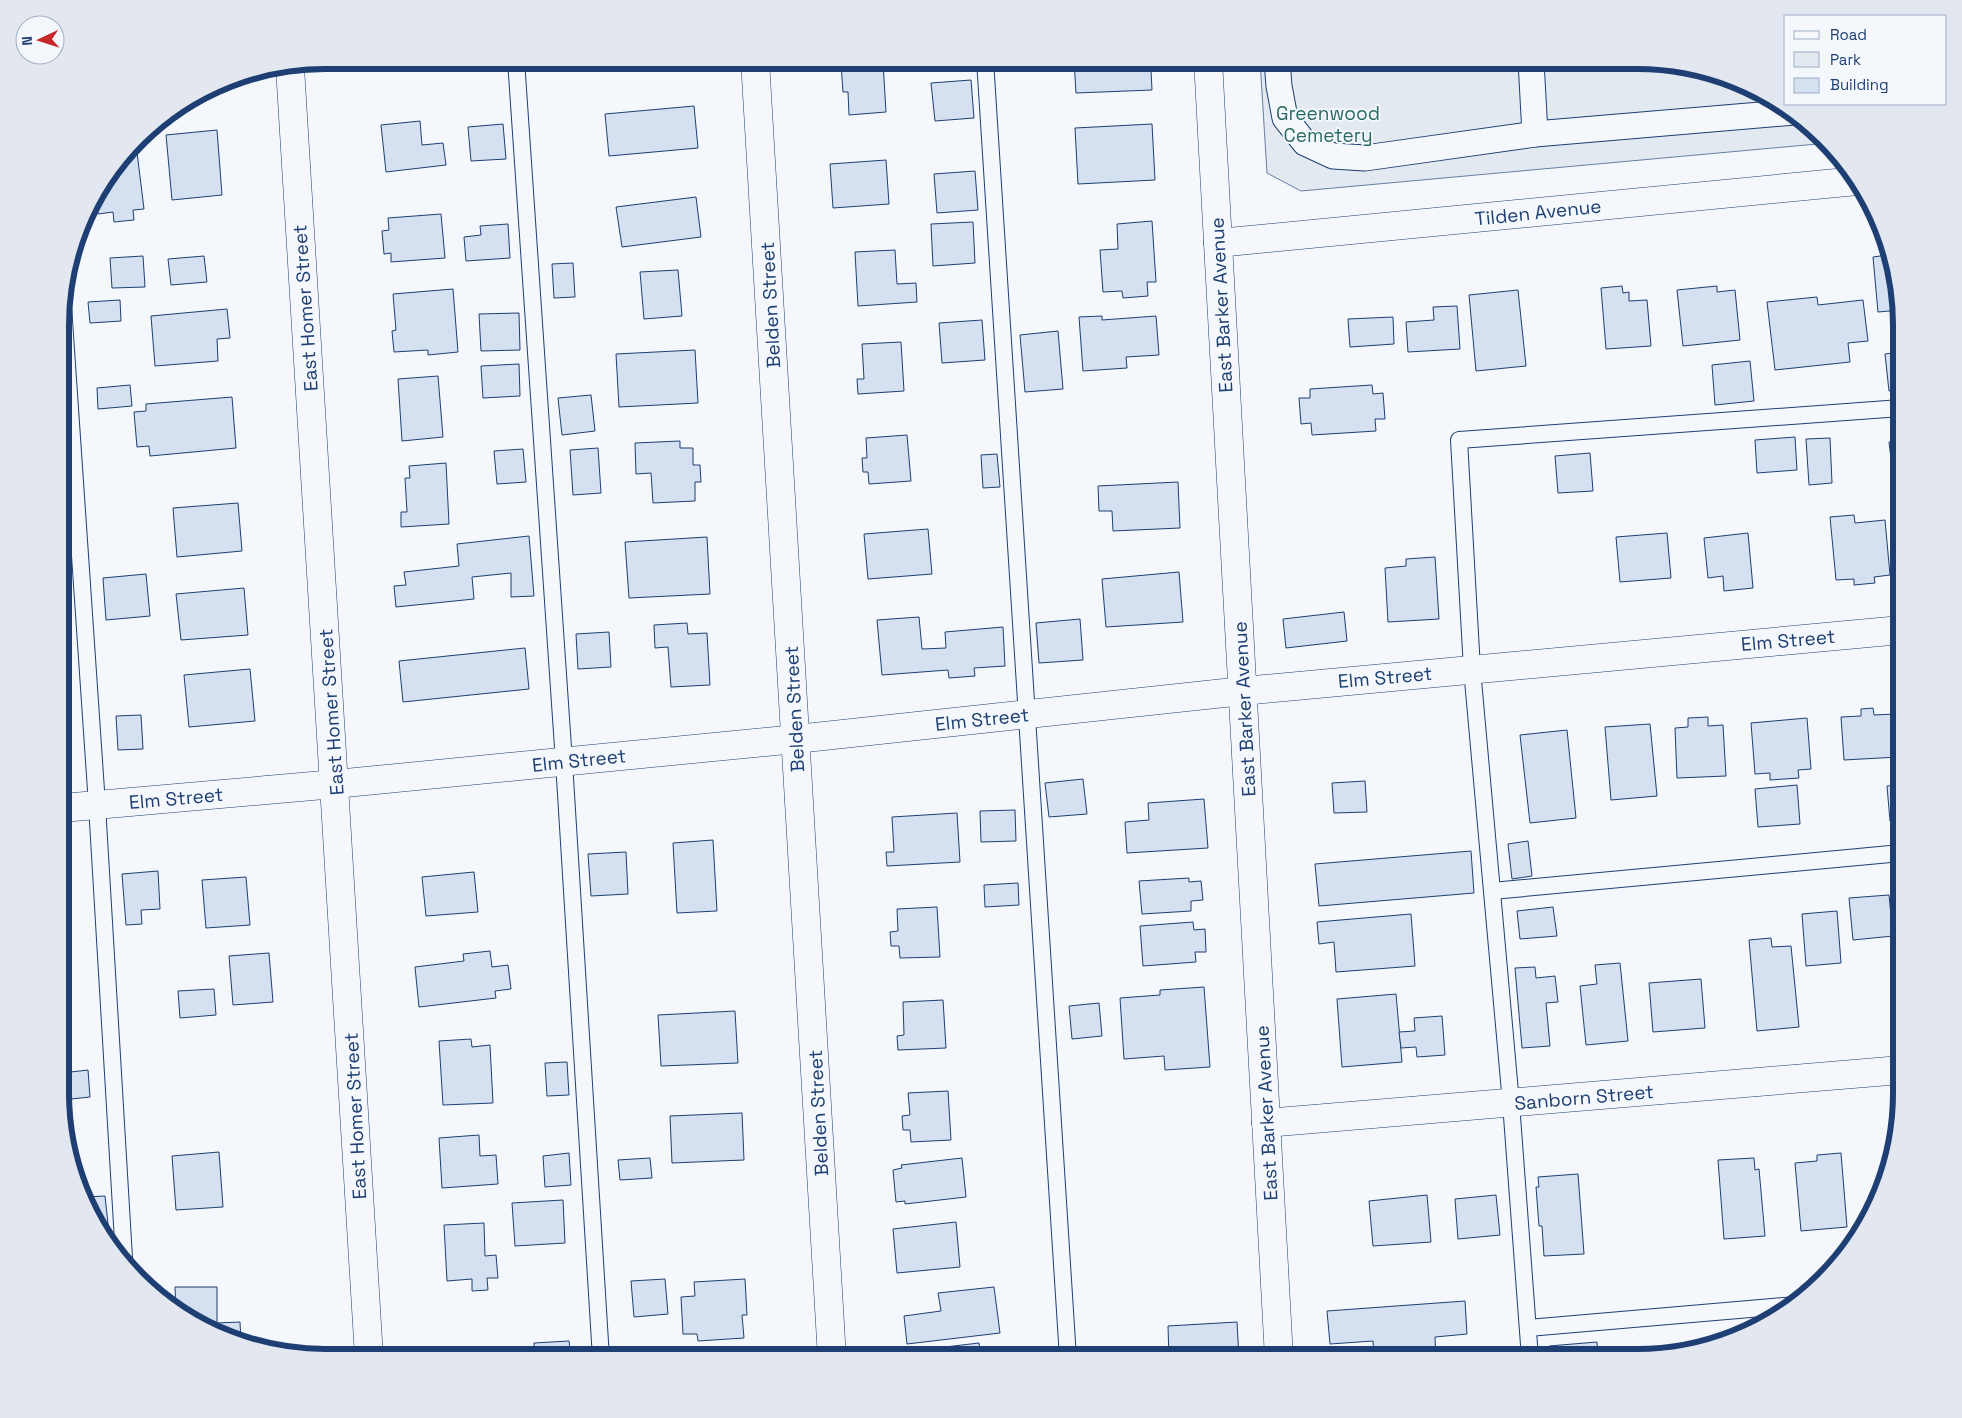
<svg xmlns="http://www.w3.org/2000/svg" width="1962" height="1418" font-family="'Space Grotesk',sans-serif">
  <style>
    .green { fill: #e3e9f0; stroke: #687fa3 }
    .building { fill: #d5e0f0; stroke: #1d3f73 }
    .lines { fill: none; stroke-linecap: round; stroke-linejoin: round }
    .service-casing { stroke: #1d3f73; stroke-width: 18 }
    .pedestrian-casing { stroke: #1d3f73; stroke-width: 27 }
    .minor-casing { stroke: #1d3f73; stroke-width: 29 }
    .tertiary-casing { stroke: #1d3f73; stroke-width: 29 }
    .service { stroke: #f4f7fb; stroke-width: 16 }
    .pedestrian { stroke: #f4f7fb; stroke-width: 25 }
    .minor { stroke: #f4f7fb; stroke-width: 28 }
    .tertiary { stroke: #f4f7fb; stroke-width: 28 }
    .labels { text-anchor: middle; stroke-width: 4; stroke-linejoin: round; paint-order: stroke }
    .park-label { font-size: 19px; fill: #2c6c60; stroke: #f4f7fb }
    .street-label { font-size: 19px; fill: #1d3f73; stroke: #f4f7fb }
    .rim { fill: none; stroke: #1d3f73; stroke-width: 6 }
  </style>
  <rect width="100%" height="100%" fill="#f4f7fb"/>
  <polygon class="green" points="1260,60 1654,61 1738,80 1799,115 1828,143 1301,191 1267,173"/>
  <g class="building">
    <polygon points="1074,60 1146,60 1146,70 1151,70 1152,90 1076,93"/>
    <polygon points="883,62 886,112 849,115 848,92 843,92 841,64"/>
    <polygon points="971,80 974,118 935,121 931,83"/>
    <polygon points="694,106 698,148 609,156 605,114"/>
    <polygon points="420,121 422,145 443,143 446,165 386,172 381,125"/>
    <polygon points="503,124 506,159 471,161 468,127"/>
    <polygon points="1152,124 1155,180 1078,184 1075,128"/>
    <polygon points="217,130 222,195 172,200 166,135"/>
    <polygon points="136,144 144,209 133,210 134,220 114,222 113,212 98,214 96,196"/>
    <polygon points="886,160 889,204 833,208 830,164"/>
    <polygon points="975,171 978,210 937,213 934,174"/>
    <polygon points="696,197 701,237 622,247 616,207"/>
    <polygon points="441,214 445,258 391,262 391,253 384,254 382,231 389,230 388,218"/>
    <polygon points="1152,221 1156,282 1147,282 1148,296 1123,298 1122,291 1103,292 1100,250 1118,249 1117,224"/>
    <polygon points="973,222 975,263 933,266 931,224"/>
    <polygon points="508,224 510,258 466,261 464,237 481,235 480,226"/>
    <polygon points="895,250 897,284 916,283 917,302 858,306 855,252"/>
    <polygon points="1887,255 1901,310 1878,312 1873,257"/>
    <polygon points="143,256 145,287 112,288 110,258"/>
    <polygon points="204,256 207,282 171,285 168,259"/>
    <polygon points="573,263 575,297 554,298 552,264"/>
    <polygon points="678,270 682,316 644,319 640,272"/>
    <polygon points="1622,286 1623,293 1629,292 1629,301 1647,300 1651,346 1606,349 1601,288"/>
    <polygon points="1717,286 1717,292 1735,290 1740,340 1683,346 1677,290"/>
    <polygon points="453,289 458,352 428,355 428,350 394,352 392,331 396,330 393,294"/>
    <polygon points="1518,290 1526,366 1476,371 1469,295"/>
    <polygon points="1817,297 1818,305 1863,300 1868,341 1848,343 1850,362 1775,370 1767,302"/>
    <polygon points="120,300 121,321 90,323 88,302"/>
    <polygon points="1457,306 1460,349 1408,352 1406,322 1434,320 1433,307"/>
    <polygon points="227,309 230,338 217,339 218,361 155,366 151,316"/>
    <polygon points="519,313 520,350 481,351 479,314"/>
    <polygon points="1102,316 1102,320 1156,316 1159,355 1126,357 1127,368 1083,371 1079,317"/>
    <polygon points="1393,317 1394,344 1350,347 1348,319"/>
    <polygon points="982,320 985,360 942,363 939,323"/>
    <polygon points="1058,331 1063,389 1025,392 1020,335"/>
    <polygon points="901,342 904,391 858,394 857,379 864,379 862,344"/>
    <polygon points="695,350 698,403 619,407 616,354"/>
    <polygon points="1901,352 1901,390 1889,391 1885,354"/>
    <polygon points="1750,361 1754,401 1715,405 1712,365"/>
    <polygon points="519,364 520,396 483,398 481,366"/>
    <polygon points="438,376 443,437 402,441 398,379"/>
    <polygon points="130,385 132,406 98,409 97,388"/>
    <polygon points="1372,385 1373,394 1383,393 1385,419 1375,419 1376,431 1312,435 1311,423 1301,424 1299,398 1310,398 1310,389"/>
    <polygon points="591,395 595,431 562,435 558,398"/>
    <polygon points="232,397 236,448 150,456 149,446 137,447 134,412 146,411 146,404"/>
    <polygon points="907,435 911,481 869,484 868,472 863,472 862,458 867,458 866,438"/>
    <polygon points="1795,437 1797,470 1757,473 1755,440"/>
    <polygon points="1830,438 1832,483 1809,485 1806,439"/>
    <polygon points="680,441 680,448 693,448 693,465 700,465 701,482 695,482 695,501 653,503 651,473 636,474 635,443"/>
    <polygon points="1901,441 1901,475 1893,475 1889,442"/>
    <polygon points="598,448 601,493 573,495 570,450"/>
    <polygon points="523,449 526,482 497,484 494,451"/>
    <polygon points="1590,453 1593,491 1558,493 1555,456"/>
    <polygon points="997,454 1000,487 983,488 981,455"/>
    <polygon points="446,463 449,524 401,527 401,512 407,512 405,478 410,478 409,466"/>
    <polygon points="1178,482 1180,528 1113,531 1112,511 1099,511 1098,486"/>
    <polygon points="238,503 242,551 177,557 173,508"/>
    <polygon points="1854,515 1855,523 1885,520 1890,575 1874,577 1875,583 1854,585 1854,579 1836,580 1830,517"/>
    <polygon points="928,529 932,574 868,579 864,534"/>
    <polygon points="1667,533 1671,578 1620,582 1616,537"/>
    <polygon points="1748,533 1753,588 1724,591 1723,576 1708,578 1704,538"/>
    <polygon points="529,536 534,596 511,597 511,573 472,577 474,599 396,607 394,586 406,585 404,572 459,566 457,544"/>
    <polygon points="707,537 710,594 629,598 625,542"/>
    <polygon points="1435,557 1439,619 1388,622 1385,568 1406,566 1406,559"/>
    <polygon points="1179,572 1183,622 1106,627 1102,579"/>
    <polygon points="146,574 150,616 106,620 103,578"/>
    <polygon points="244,588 248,635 181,640 176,594"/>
    <polygon points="1344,612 1347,641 1286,648 1283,619"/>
    <polygon points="919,617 922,649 946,648 945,632 1003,627 1005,666 974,668 975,676 949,678 948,670 882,675 877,620"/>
    <polygon points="1080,619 1083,660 1039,663 1036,623"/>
    <polygon points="687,623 688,634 707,633 710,685 671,687 668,647 655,648 654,625"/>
    <polygon points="609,632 611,667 578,669 576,634"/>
    <polygon points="525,648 529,689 403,702 399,661"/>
    <polygon points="250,669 255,721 189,727 184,675"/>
    <polygon points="1873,708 1874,715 1895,714 1898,757 1844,760 1841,717 1861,716 1861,709"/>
    <polygon points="141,715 143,749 118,750 116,716"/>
    <polygon points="1708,717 1708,726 1723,725 1726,776 1677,778 1675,728 1688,727 1688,718"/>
    <polygon points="1807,718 1811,769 1798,770 1799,778 1770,780 1770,773 1755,774 1751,723"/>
    <polygon points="1650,724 1657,796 1611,800 1605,727"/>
    <polygon points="1567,730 1576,818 1530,823 1520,735"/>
    <polygon points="1083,779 1087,814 1049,817 1045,783"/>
    <polygon points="1365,781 1367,812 1334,813 1332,783"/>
    <polygon points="1797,785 1800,824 1758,827 1755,789"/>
    <polygon points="1901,785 1901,820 1890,821 1887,786"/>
    <polygon points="1204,799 1208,848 1127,853 1125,822 1149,820 1148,803"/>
    <polygon points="1015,810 1016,841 981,842 980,811"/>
    <polygon points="957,813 960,862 887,866 886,852 894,852 892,817"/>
    <polygon points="713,840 717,911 677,913 673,843"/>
    <polygon points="1528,841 1532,876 1512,879 1508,844"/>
    <polygon points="1471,851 1474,893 1319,906 1315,864"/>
    <polygon points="626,852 628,894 591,896 588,854"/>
    <polygon points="158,871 160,909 141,910 142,924 126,925 122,874"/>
    <polygon points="474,872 478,912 426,916 422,877"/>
    <polygon points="246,877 250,925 206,928 202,880"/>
    <polygon points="1189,878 1189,882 1201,881 1203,900 1191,901 1191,911 1142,914 1139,881"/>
    <polygon points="1018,883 1019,905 985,907 984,885"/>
    <polygon points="1889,895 1893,936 1853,940 1849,898"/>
    <polygon points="937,907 940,957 900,958 899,946 891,946 890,932 898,931 897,909"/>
    <polygon points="1553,907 1557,936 1520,939 1517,911"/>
    <polygon points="1837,911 1841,963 1806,966 1802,914"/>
    <polygon points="1411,914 1415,966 1336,972 1334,942 1319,944 1317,922"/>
    <polygon points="1193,922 1194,930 1205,929 1206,952 1195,952 1196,962 1143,966 1140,926"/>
    <polygon points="1771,938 1772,947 1791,946 1799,1027 1757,1031 1749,940"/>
    <polygon points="490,951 492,967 508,965 511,989 495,991 496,998 419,1007 415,967 464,961 463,954"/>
    <polygon points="269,953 273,1002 233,1005 229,956"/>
    <polygon points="1620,963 1628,1041 1586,1045 1580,986 1597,984 1595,965"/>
    <polygon points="1535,967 1536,978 1555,976 1558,1002 1546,1003 1550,1046 1522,1048 1515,968"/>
    <polygon points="1701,979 1705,1028 1653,1032 1649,983"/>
    <polygon points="1204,987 1210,1067 1165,1070 1164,1056 1124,1059 1120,998 1160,995 1160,990"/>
    <polygon points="214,989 216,1015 180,1018 178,991"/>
    <polygon points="1396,994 1402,1062 1342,1067 1337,999"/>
    <polygon points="943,1000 946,1048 898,1050 897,1036 904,1035 903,1002"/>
    <polygon points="1099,1003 1102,1036 1072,1039 1069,1006"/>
    <polygon points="735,1011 738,1063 661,1066 658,1015"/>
    <polygon points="1442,1016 1445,1055 1417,1057 1416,1047 1401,1048 1399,1032 1415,1031 1414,1018"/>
    <polygon points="471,1039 472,1047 490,1045 493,1103 443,1105 439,1041"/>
    <polygon points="567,1062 569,1095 547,1096 545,1063"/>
    <polygon points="88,1070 90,1097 62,1100 62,1073"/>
    <polygon points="948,1091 951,1140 911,1142 910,1130 903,1130 902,1116 910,1115 908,1093"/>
    <polygon points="742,1113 744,1160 672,1163 670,1116"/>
    <polygon points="479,1135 480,1156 496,1155 498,1184 442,1188 439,1138"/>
    <polygon points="219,1152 223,1207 176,1210 172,1156"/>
    <polygon points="569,1153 571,1185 545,1187 543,1156"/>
    <polygon points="1841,1153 1847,1227 1801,1231 1795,1163 1817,1161 1817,1155"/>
    <polygon points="650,1158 652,1178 620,1180 618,1160"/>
    <polygon points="962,1158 966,1197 905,1204 905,1201 896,1202 893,1170 902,1168 901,1165"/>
    <polygon points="1754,1158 1755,1170 1759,1169 1765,1236 1724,1239 1718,1160"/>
    <polygon points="1578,1174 1584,1254 1544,1256 1542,1226 1539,1226 1536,1187 1539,1187 1538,1177"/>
    <polygon points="1427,1195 1431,1242 1373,1246 1369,1201"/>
    <polygon points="1496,1195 1500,1235 1458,1239 1455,1199"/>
    <polygon points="105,1196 109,1233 103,1234 95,1225 86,1197"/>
    <polygon points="563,1200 565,1243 515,1246 512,1203"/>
    <polygon points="956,1222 960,1267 897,1273 893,1229"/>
    <polygon points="484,1223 485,1256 496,1255 498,1278 487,1278 488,1290 472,1291 472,1279 447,1281 444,1225"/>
    <polygon points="665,1279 668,1314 634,1317 631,1281"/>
    <polygon points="745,1279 747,1315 742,1315 744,1338 698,1341 697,1334 683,1334 681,1297 695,1296 694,1282"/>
    <polygon points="175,1287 217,1287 217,1323 240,1322 241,1342 224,1338 176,1310"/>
    <polygon points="994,1287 1000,1333 907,1344 904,1316 941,1311 938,1293"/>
    <polygon points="1465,1301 1467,1334 1435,1337 1436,1358 1374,1358 1373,1341 1330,1344 1327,1311"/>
    <polygon points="1237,1322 1239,1358 1169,1358 1168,1326"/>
    <polygon points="569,1341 571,1358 535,1358 534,1343"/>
    <polygon points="1597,1342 1598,1358 1550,1358 1549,1346"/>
    <polygon points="979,1343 981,1358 912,1358 911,1351"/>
    <polygon points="1128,1355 1128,1358 1094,1358 1094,1357"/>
  </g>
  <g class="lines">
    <g class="service-casing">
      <g id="service">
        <polyline points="516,60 564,762 601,1358"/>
        <polyline points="985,60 1068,1358"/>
        <polyline points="62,291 97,805 124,1258"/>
        <polyline points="1492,891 1901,853"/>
        <polyline points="1528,1328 1796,1305"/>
        <polyline points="1530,1358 1511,1103 1472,669 1459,440 1901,408"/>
      </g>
    </g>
    <g class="pedestrian-casing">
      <g id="pedestrian">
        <polyline points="1277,60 1279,86 1285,118 1305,143 1333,156 1365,158 1535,134 1794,112"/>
        <polyline points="1531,61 1535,134"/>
      </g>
    </g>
    <g class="minor-casing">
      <g id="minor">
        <polyline points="755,60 832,1358"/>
        <polyline points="290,67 369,1357"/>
        <polyline points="62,808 335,784 796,739 1243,691 1901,630"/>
        <polyline points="1266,1123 1901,1070"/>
      </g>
    </g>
    <g class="tertiary-casing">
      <g id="tertiary">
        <polyline points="1208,60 1279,1358"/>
        <polyline points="1218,243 1857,181"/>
      </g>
    </g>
    <use href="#service" class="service"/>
    <use href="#pedestrian" class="pedestrian"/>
    <use href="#minor" class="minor"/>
    <use href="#tertiary" class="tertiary"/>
  </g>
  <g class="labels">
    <g class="park-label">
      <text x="1328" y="120">Greenwood<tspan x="1328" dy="22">Cemetery</tspan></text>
    </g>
    <g class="street-label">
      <text transform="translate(1538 212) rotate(-6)" y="7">Tilden Avenue</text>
      <text transform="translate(770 305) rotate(-93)" y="7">Belden Street</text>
      <text transform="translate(1221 305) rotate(-93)" y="7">East Barker Avenue</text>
      <text transform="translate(305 308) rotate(-94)" y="7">East Homer Street</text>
      <text transform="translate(1788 640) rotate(-5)" y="7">Elm Street</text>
      <text transform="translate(1385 677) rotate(-5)" y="7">Elm Street</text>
      <text transform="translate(794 709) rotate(-93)" y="7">Belden Street</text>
      <text transform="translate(1244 709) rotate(-93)" y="7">East Barker Avenue</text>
      <text transform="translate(331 712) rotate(-94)" y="7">East Homer Street</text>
      <text transform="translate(982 719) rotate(-6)" y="7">Elm Street</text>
      <text transform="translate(579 760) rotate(-6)" y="7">Elm Street</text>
      <text transform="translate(176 798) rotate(-5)" y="7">Elm Street</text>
      <text transform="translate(1584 1097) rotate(-5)" y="7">Sanborn Street</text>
      <text transform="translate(818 1113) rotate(-93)" y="7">Belden Street</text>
      <text transform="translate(1266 1113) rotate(-93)" y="7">East Barker Avenue</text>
      <text transform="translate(355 1116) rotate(-93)" y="7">East Homer Street</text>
    </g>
  </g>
  <path d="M0 0H1962V1418H0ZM325 69H1637A256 256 0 0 1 1893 325V1093A256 256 0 0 1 1637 1349H325A256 256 0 0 1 69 1093V325A256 256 0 0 1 325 69Z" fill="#e3e8f0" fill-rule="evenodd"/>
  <path class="rim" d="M325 69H1637A256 256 0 0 1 1893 325V1093A256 256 0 0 1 1637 1349H325A256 256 0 0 1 69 1093V325A256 256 0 0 1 325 69Z"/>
  <rect x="1784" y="15" width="162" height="90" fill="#f4f7fb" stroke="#9eadc5"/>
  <rect x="1794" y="31" width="25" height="8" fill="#f4f7fb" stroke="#9eadc5"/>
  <text x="1830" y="40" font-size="15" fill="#1d3f73">Road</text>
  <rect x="1794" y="52" width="25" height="15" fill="#e3e9f0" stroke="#9eadc5"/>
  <text x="1830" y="65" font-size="15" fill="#1d3f73">Park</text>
  <rect x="1794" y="78" width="25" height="15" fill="#d5e0f0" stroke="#9eadc5"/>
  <text x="1830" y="90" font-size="15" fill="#1d3f73">Building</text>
  <g transform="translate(40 40) rotate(266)"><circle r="24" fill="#f4f7fb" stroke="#9eadc5"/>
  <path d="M0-4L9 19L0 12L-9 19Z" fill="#c62828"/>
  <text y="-8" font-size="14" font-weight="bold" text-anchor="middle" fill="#1d3f73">N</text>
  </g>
</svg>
